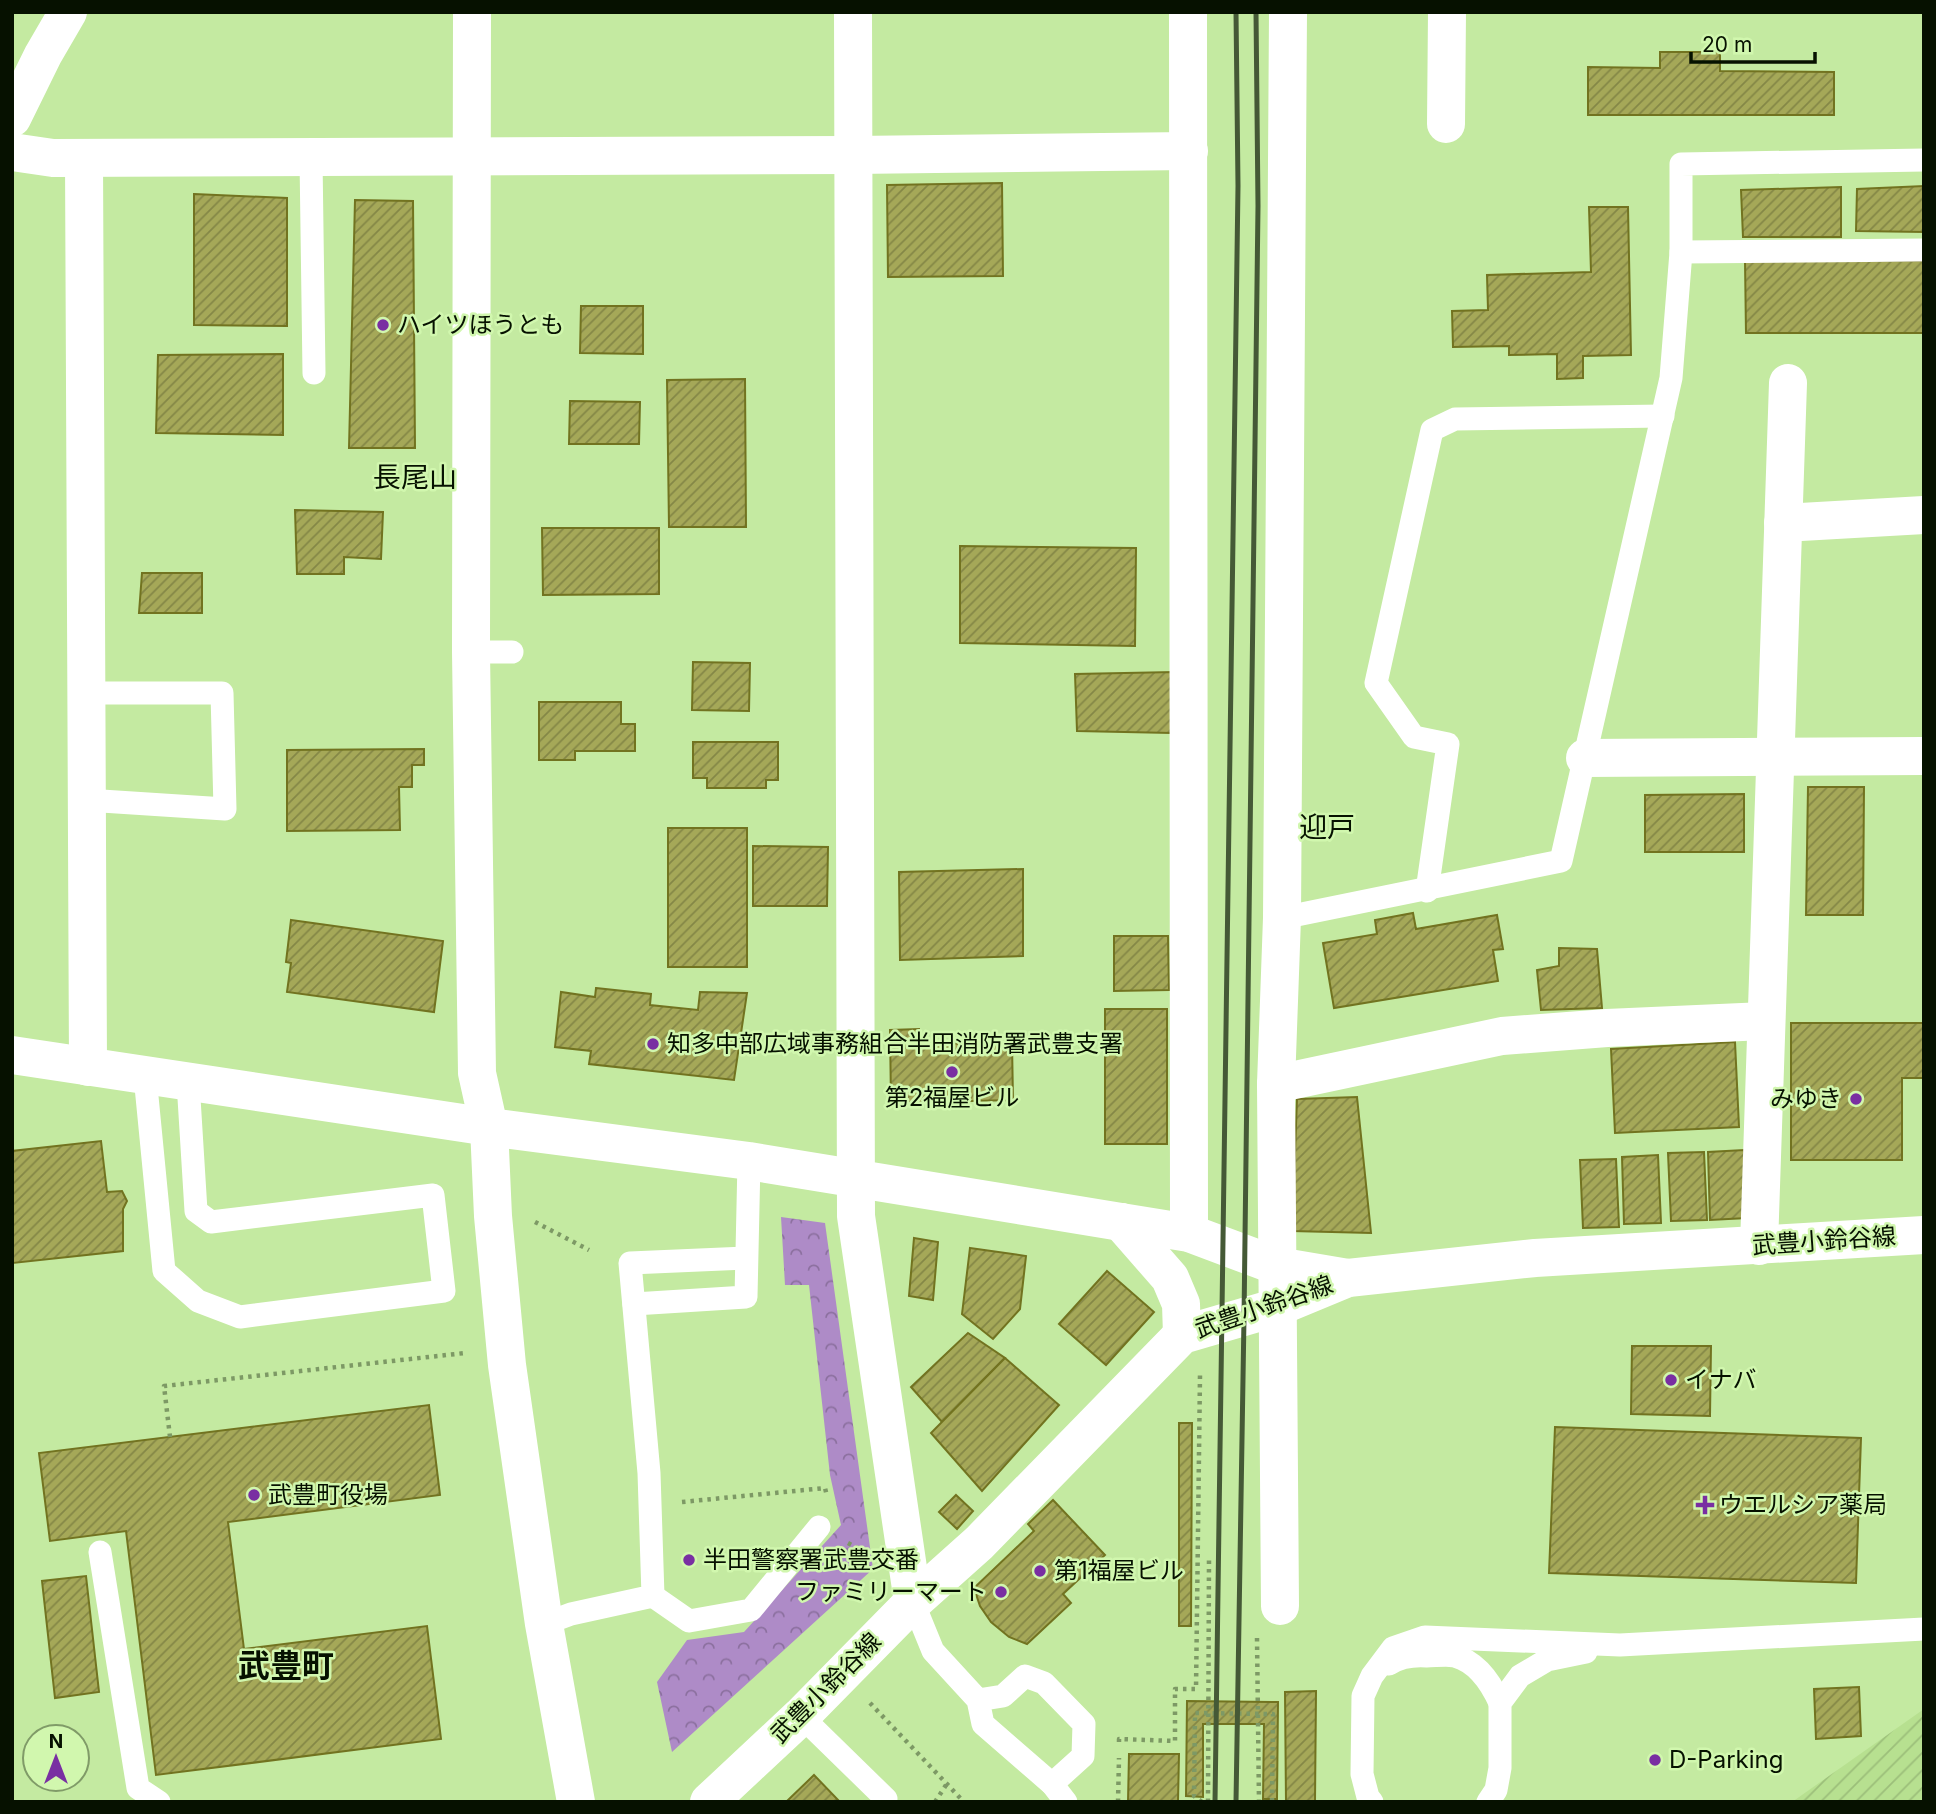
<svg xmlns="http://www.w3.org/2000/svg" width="1936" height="1814" font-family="Inter,'Noto Sans JP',sans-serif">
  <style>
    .industrial { fill: url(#industrial-furrows) }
    .forest { fill: url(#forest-crowns) }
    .building { fill: url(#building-hatch); stroke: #727320; stroke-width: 2 }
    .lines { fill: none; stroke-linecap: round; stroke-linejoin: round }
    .path { stroke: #7d9965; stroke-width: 4.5; stroke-dasharray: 3.5 5; stroke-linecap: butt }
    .lane { stroke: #fff; stroke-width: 23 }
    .street { stroke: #fff; stroke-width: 38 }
    .secondary { stroke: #fff; stroke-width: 38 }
    .primary { stroke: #fff; stroke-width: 38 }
    .rail { stroke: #455936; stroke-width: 5 }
    .poi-dot { fill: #792fa2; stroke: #d1f7ae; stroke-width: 2.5 }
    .labels { text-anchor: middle; stroke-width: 5; stroke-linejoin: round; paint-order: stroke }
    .poi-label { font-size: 24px; fill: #061100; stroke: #d1f7ae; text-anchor: start }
    .street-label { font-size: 24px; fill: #061100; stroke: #d1f7ae }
    .quarter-label { font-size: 28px; fill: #061100; stroke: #d1f7ae }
    .district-label { font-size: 32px; font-weight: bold; fill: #061100; stroke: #d1f7ae }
  </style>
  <defs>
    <pattern id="industrial-furrows" width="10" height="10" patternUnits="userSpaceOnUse" patternTransform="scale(1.75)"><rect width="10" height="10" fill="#b7e090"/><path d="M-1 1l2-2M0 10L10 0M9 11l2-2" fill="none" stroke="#9cbf7a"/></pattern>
    <pattern id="forest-crowns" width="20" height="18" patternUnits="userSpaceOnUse" patternTransform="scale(1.75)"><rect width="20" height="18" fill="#ae8bc7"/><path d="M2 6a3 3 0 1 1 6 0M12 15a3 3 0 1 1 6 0" fill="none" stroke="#8c709f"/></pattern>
    <pattern id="building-hatch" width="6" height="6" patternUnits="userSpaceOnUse" patternTransform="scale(1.75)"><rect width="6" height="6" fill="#a5a858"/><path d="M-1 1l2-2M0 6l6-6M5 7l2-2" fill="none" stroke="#848746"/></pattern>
  </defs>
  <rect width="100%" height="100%" fill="#c4eaa1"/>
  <polygon class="industrial" points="1924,1709 1924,1802 1792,1802"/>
  <polygon class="forest" points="781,1217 825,1223 873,1569 672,1752 657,1682 687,1640 744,1632 841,1525 830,1475 809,1285 785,1285"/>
  <g class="building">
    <polygon points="1660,52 1720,52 1720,71 1834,72 1834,115 1588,115 1588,67 1660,68"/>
    <polygon points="1002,183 1003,276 888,277 887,185"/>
    <polygon points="1924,186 1924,232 1856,231 1857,189"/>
    <polygon points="1841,187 1841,237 1743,237 1741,190"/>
    <polygon points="194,194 287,198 287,326 194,325"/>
    <polygon points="355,200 413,201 415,448 349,448"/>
    <polygon points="1589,207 1628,207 1631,355 1583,356 1583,378 1557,379 1557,354 1509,355 1509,346 1453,347 1452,311 1488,310 1487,275 1591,272"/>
    <polygon points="1745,261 1924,261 1924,333 1746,333"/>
    <polygon points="581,306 643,306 643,354 580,353"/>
    <polygon points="283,354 283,435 156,433 158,355"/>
    <polygon points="745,379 746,527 669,527 667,380"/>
    <polygon points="570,401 640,402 639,444 569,444"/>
    <polygon points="295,510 383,512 381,559 344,557 344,574 297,574"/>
    <polygon points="542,528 659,528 659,594 543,595"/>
    <polygon points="960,546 1136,548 1135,646 960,643"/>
    <polygon points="142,573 202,573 202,613 139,613"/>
    <polygon points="693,662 750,663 749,711 692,710"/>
    <polygon points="1174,672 1171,733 1077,731 1075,674"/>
    <polygon points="539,702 621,702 621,724 635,724 635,751 575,751 575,760 539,760"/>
    <polygon points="693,742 778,742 778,780 766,780 766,788 707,788 707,778 693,778"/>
    <polygon points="424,749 424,765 412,765 412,787 399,787 400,830 287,831 287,750"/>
    <polygon points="1808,787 1864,787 1863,915 1806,915"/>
    <polygon points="1744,794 1744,852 1645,852 1645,795"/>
    <rect x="668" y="828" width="79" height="139"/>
    <polygon points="753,846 828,847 827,906 753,906"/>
    <polygon points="1023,869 1023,956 900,960 899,872"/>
    <polygon points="1413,913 1416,929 1497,915 1503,949 1493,950 1498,981 1334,1008 1323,943 1377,934 1375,920"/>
    <polygon points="291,920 443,941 434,1012 287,992 291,963 286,962"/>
    <polygon points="1114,936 1168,936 1169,990 1114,991"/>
    <polygon points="1559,948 1597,949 1602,1008 1541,1010 1537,970 1559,966"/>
    <polygon points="596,988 651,994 650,1005 698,1010 700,992 747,993 734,1080 589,1064 591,1051 555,1047 561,992 595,997"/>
    <rect x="1105" y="1009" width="62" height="135"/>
    <polygon points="1791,1023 1924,1023 1924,1078 1902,1078 1902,1160 1791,1160"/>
    <polygon points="919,1029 920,1044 1012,1043 1013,1100 891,1103 890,1030"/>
    <polygon points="1735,1042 1739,1127 1615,1133 1611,1049"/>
    <polygon points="1357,1097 1371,1233 1292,1231 1297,1099"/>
    <polygon points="101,1141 107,1192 122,1191 127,1201 123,1209 123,1251 13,1263 12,1151"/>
    <polygon points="1744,1150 1747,1218 1710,1220 1708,1152"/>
    <polygon points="1704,1152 1707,1220 1671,1221 1668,1153"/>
    <polygon points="1658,1155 1661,1223 1624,1224 1622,1157"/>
    <polygon points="1616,1159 1619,1227 1583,1228 1580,1160"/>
    <polygon points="914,1238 938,1242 933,1300 909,1296"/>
    <polygon points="970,1248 1026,1256 1020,1309 993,1339 962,1314"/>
    <polygon points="1107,1271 1154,1312 1106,1365 1059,1324"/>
    <polygon points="968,1333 1005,1358 942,1422 911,1387"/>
    <polygon points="1632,1346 1711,1346 1710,1416 1631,1414"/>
    <polygon points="1005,1358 1059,1405 982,1491 931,1433"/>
    <polygon points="429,1405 440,1495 228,1522 244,1649 427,1626 441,1739 156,1775 126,1531 50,1541 39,1453"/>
    <polygon points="1179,1423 1192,1423 1191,1626 1179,1626"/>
    <polygon points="1555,1427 1861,1438 1856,1583 1549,1573"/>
    <polygon points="956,1495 973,1511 957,1529 939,1512"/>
    <polygon points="1053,1500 1105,1555 1063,1594 1071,1603 1027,1644 1009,1637 991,1622 980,1606 974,1588 1034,1531 1028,1524"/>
    <polygon points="86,1576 99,1692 55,1698 42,1581"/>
    <polygon points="1859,1687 1861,1736 1816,1739 1814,1689"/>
    <polygon points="1316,1691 1315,1802 1286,1802 1285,1692"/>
    <polygon points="1187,1701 1278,1702 1277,1799 1263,1799 1264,1724 1203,1724 1203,1797 1186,1796"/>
    <polygon points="1129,1754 1179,1754 1178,1802 1128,1802"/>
    <polygon points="814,1775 840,1802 786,1802"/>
  </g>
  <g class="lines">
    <g class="path">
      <polyline points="535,1222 589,1250"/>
      <polyline points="170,1437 164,1386 465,1353"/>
      <polyline points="682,1502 825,1488 827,1496"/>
      <polyline points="848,1543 865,1552"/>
      <polyline points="1257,1638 1259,1802"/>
      <polyline points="870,1703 964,1802"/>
      <polyline points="1119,1742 1119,1739 1175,1741 1175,1689 1196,1689 1200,1375"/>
      <polyline points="935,1802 946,1785"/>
      <polyline points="1118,1802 1119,1758"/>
      <polyline points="1202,1802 1194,1796 1195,1713 1273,1714 1272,1800 1265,1802"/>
      <polyline points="1208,1802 1209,1557"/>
    </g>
    <g class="lane">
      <polyline points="311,158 314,373"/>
      <polyline points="1681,252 1924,250"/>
      <polyline points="471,652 512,652"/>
      <polyline points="85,693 222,693 225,809 86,800"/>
      <polyline points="1427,891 1448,744 1414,737 1376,683 1432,430 1455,419 1663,416"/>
      <polyline points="1282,918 1561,861 1671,378 1681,252 1681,164 1924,160"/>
      <polyline points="145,1076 164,1271 198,1301 240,1317 444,1291 433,1195 211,1222 196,1211 188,1082"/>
      <polyline points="634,1304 746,1297 749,1161"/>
      <polyline points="100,1552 138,1788 159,1802"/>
      <polyline points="653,1596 689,1621 751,1610 819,1527"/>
      <polyline points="913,1602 933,1651 978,1700 983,1724 1052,1784 1083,1756 1084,1724 1044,1683 1025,1676 1003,1696 978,1700"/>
      <polyline points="544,1624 571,1614 653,1596 649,1473 630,1263 746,1258"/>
      <path d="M1389,1664C1400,1657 1413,1655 1427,1656C1435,1656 1447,1654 1455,1656C1477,1662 1491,1683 1500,1703"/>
      <polyline points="801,1716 886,1799"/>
      <polyline points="1052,1784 1066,1802"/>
      <polyline points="1372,1802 1368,1797 1362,1774 1363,1696 1372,1676 1393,1648 1425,1637 1620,1645 1924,1629"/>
      <polyline points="1488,1802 1496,1790 1500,1768 1500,1703 1520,1676 1547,1660 1586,1652"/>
    </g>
    <g class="street">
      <polyline points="853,12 856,1216 913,1602"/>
      <polyline points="1188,12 1189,1233"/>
      <polyline points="12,118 43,55 68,12"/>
      <polyline points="1446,124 1447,12"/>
      <polyline points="12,152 53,158 854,155 1189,151"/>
      <polyline points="84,158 88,1067"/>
      <polyline points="1783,523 1924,515"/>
      <polyline points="1585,758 1924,756"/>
      <polyline points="1276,1084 1502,1036 1607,1028 1765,1021"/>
      <polyline points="1121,1222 1189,1233 1277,1266 1348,1278"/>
      <polyline points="1121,1222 1170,1278 1181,1304 1182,1335"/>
      <polyline points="1759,1246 1788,383"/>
      <polyline points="1280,1606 1276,1084 1282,918 1288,12"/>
    </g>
    <g class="secondary">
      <polyline points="472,12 471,652 477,1073 489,1127 493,1216 507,1365 544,1624 576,1802"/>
      <polyline points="12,1055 489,1127 749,1161 1121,1222"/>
    </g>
    <polyline class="primary" points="709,1802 801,1716 913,1602 979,1543 1182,1335 1278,1307 1348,1278 1535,1258 1924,1235"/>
    <g class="rail">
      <polyline points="1215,1802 1238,186 1236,12"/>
      <polyline points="1236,1802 1244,1318 1258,206 1256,12"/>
    </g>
  </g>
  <g class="poi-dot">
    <circle cx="383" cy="325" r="7"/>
    <circle cx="653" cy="1044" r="7"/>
    <circle cx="952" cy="1072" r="7"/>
    <circle cx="1856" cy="1099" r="7"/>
    <circle cx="1671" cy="1380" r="7"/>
    <circle cx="254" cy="1495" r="7"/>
    <path d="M1701.5 1494.5h7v7h7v7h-7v7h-7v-7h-7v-7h7z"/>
    <circle cx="689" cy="1560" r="7"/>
    <circle cx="1040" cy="1571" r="7"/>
    <circle cx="1001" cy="1592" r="7"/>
    <circle cx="1655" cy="1760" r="7"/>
  </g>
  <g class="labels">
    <g class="poi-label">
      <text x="397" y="333">ハイツほうとも</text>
      <text x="667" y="1052">知多中部広域事務組合半田消防署武豊支署</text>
      <text x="952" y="1106" text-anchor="middle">第2福屋ビル</text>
      <text x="1842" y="1107" text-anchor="end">みゆき</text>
      <text x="1685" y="1388">イナバ</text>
      <text x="268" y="1503">武豊町役場</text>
      <text x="1719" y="1513">ウエルシア薬局</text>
      <text x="703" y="1568">半田警察署武豊交番</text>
      <text x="1054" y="1579">第1福屋ビル</text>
      <text x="987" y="1600" text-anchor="end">ファミリーマート</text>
      <text x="1669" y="1768">D-Parking</text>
    </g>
    <g class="street-label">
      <text transform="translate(1824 1241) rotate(-4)" y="8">武豊小鈴谷線</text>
      <text transform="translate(1264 1307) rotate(-19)" y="8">武豊小鈴谷線</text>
      <text transform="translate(826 1688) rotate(-45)" y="8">武豊小鈴谷線</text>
    </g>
    <g class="quarter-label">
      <text x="415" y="487">長尾山</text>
      <text x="1327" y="837">迎戸</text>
    </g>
    <g class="district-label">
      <text x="286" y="1677">武豊町</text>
    </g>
  </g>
  <rect width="1936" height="1814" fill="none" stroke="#061100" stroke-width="28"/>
  <g transform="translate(56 1758)"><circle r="33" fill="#d1f7ae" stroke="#809b68" stroke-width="2"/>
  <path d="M0-5L12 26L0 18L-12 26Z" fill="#792fa2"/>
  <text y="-10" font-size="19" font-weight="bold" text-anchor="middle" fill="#061100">N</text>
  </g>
  <path d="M1691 52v10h124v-10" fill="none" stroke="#061100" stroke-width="3.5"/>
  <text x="1702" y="52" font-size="21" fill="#061100" stroke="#d1f7ae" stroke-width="5" paint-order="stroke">20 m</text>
</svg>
